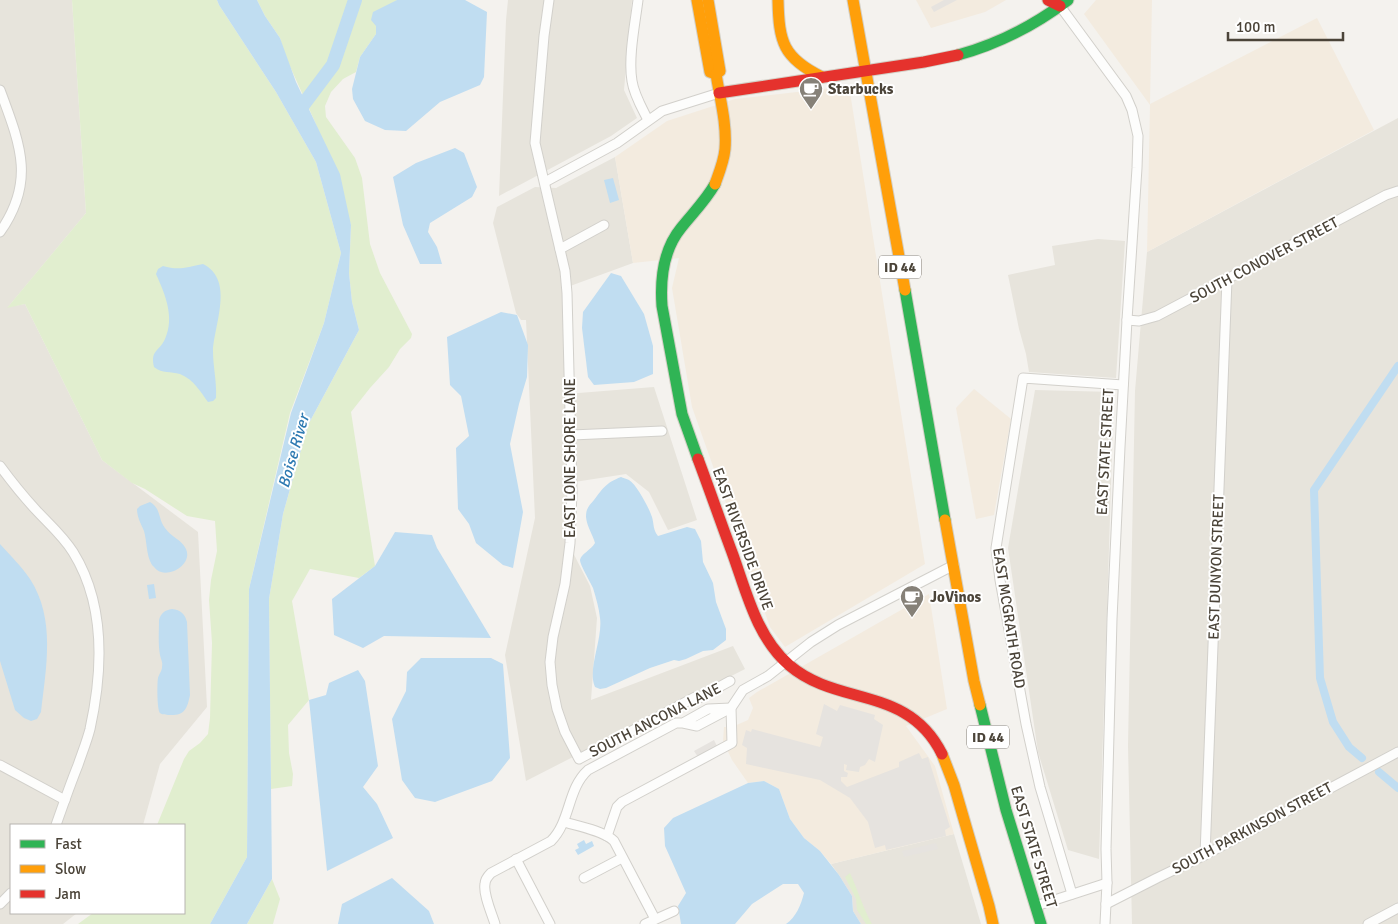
<svg xmlns="http://www.w3.org/2000/svg" width="1398" height="924" font-family="Signika,sans-serif">
  <style>
    .residential { fill: #e7e4dc }
    .commercial { fill: #f3ebdf }
    .green { fill: #e1eecf }
    .parking { fill: #e6e3df }
    .water { fill: #c0ddf1 }
    .lines { fill: none; stroke-linecap: round; stroke-linejoin: round }
    .canal { stroke: #c0ddf1; stroke-width: 8 }
    .river { stroke: #c0ddf1; stroke-width: 14 }
    .street-casing { stroke: #d2d0cb; stroke-width: 11 }
    .fast-casing { stroke: #d3cfc5; stroke-width: 13 }
    .slow-casing { stroke: #d3cfc5; stroke-width: 13 }
    .jam-casing { stroke: #d3cfc5; stroke-width: 13 }
    .street { stroke: #fdfdfc; stroke-width: 9 }
    .fast { stroke: #30b455; stroke-width: 11 }
    .slow { stroke: #ff9f0a; stroke-width: 11 }
    .jam { stroke: #e5322d; stroke-width: 11 }
    .labels { text-anchor: middle; stroke-width: 4; stroke-linejoin: round; paint-order: stroke }
    .shield { fill: #fff; stroke: #817c74; stroke-width: 1 }
    .shield-label { font-size: 14px; font-weight: bold; fill: #4b4439 }
    .poi-label { font-size: 15px; font-weight: bold; fill: #4b4439; stroke: #fff; text-anchor: start }
    .street-label { font-size: 15px; fill: #4b4439; stroke: #fff }
    .water-label { font-size: 16px; font-style: italic; fill: #2e7ab2; stroke: #fff }
  </style>
  <rect width="100%" height="100%" fill="#f4f2ee"/>
  <g class="residential">
    <polygon points="0,0 72,0 86,213 8,307 25,304 102,460 198,532 207,707 160,764 143,825 11,825 11,913 77,913 63,924 0,924"/>
    <polygon points="508,0 632,0 624,90 637,118 611,136 499,196 506,20"/>
    <polygon points="1398,118 1398,924 1132,924 1128,746 1135,391 1147,252"/>
    <polygon points="615,157 633,263 562,289 566,394 654,387 697,520 668,530 649,492 626,474 568,483 564,535 590,586 597,618 591,700 733,646 745,669 526,781 505,655 535,518 526,320 521,320 516,313 493,223 497,207 535,187 556,188"/>
    <polygon points="1098,239 1125,241 1116,378 1029,372 1026,354 1019,329 1008,275 1055,265 1052,246"/>
    <polygon points="1035,390 1114,392 1099,859 1068,850 1038,752 1008,548"/>
    <polygon points="954,834 981,924 861,924 853,911 852,896 839,875 831,864"/>
  </g>
  <g class="commercial">
    <polygon points="916,0 1006,0 985,12 931,28"/>
    <polygon points="1096,0 1152,0 1150,104 1317,18 1374,130 1147,252 1150,105 1084,14"/>
    <polygon points="849,86 925,564 785,647 770,627 692,407 672,288 679,258 633,263 615,157 667,121 735,99"/>
    <polygon points="974,389 1011,419 994,515 976,519 956,408"/>
    <polygon points="929,594 947,709 906,726 935,766 954,834 831,864 820,851 804,838 790,819 779,789 764,781 748,783 732,760 723,741 724,727 732,727 748,720 753,708 749,698 757,692"/>
  </g>
  <g class="green">
    <polygon points="72,0 217,0 219,5 276,92 316,162 341,253 324,323 290,413 249,589 247,857 210,924 78,924 93,913 184,913 184,825 157,825 184,759 189,751 200,743 208,734 210,718 212,643 209,600 211,580 217,551 215,521 187,516 145,489 132,483 102,460 25,304 7,308 86,213"/>
    <polygon points="257,0 397,0 376,26 376,34 360,57 356,72 343,79 331,92 325,106 326,117 355,158 362,178 370,244 380,273 412,334 411,338 400,349 389,367 370,388 351,412 375,566 359,578 310,569 292,601 309,700 288,725 289,753 293,774 292,786 271,789 269,599 283,514 308,425 359,330 352,302 349,273 351,225 315,122 284,53 280,38 265,16"/>
    <path d="M850,873C858,890 863,908 872,924H866L857,910L856,899L845,877Z"/>
    <polygon points="272,879 280,899 273,924 247,924"/>
  </g>
  <g class="parking">
    <polygon points="944,0 957,0 934,12 931,7"/>
    <polygon points="824,704 837,711 840,705 875,715 874,719 883,725 875,762 869,759 865,765 860,767 859,772 846,770 847,765 844,764 844,771 848,773 847,777 841,777 841,781 847,787 899,767 899,762 919,753 922,759 928,757 950,827 945,830 946,836 886,850 885,845 875,848 868,822 850,798 820,780 746,764 747,748 742,745 746,730 751,732 752,729 820,747 823,737 816,734"/>
    <polygon points="714,740 717,746 698,757 694,751"/>
    <polygon points="936,843 938,849 904,857 902,851"/>
  </g>
  <g class="water">
    <polygon points="217,0 257,0 265,16 280,38 296,82 315,122 340,174 351,225 349,273 352,302 359,330 308,425 283,514 269,599 272,879 247,924 210,924 247,857 249,589 291,413 324,323 341,253 316,162 276,92 219,5"/>
    <polygon points="397,0 465,0 487,12 484,77 480,85 440,102 406,131 385,130 365,121 353,99 352,89 360,57 376,34 376,26 371,20 373,12"/>
    <polygon points="455,148 464,153 477,187 472,197 430,223 428,232 437,247 442,264 420,264 403,225 393,177 416,163"/>
    <polygon points="613,178 619,200 610,203 604,180"/>
    <path d="M203,264C235,280 214,325 213,351C213,367 217,382 216,398L213,401L208,402C200,391 194,380 180,374C170,371 163,374 154,367C150,350 159,352 165,339C175,317 165,294 156,274L158,269L163,266C179,271 187,267 203,264Z"/>
    <polygon points="611,273 621,276 644,314 653,346 653,374 634,382 594,385 588,377 582,328 583,312"/>
    <polygon points="501,312 517,315 528,345 527,377 519,404 510,444 523,512 513,568 503,565 476,543 469,524 458,509 456,448 469,436 461,396 450,385 447,337"/>
    <path d="M621,477C623,478 627,479 629,480C637,485 649,508 652,517C654,524 653,530 658,536L687,527L695,529L701,541L703,562L713,583L716,602L726,629V640L713,650L703,651L686,659L679,661L674,660L650,668L606,688L600,689L595,687C587,669 603,639 600,618C599,608 596,598 593,588C590,581 580,565 580,560C581,554 591,550 595,543C593,535 587,527 586,517C586,508 589,506 594,500C604,487 606,483 621,477Z"/>
    <path d="M150,502C161,508 158,519 165,528C171,537 181,539 186,549C193,564 169,579 157,570C157,570 152,565 152,565C146,555 147,541 144,531C141,524 137,517 137,509L140,506Z"/>
    <polygon points="395,532 432,535 437,548 491,638 384,636 363,648 334,635 332,599 375,566"/>
    <path d="M0,544C10,555 22,567 30,579C56,619 46,668 41,712L37,719L31,721L24,718L15,710L0,661Z"/>
    <polygon points="154,584 156,598 149,599 147,585"/>
    <path d="M172,609C181,610 185,614 187,622L190,695C187,710 184,716 168,715C165,714 162,715 160,713C157,710 157,683 158,678C159,674 162,671 162,667C163,662 161,660 160,655C158,644 159,631 159,620C161,613 165,610 172,609Z"/>
    <polygon points="421,658 491,658 503,664 510,758 492,781 435,802 415,798 402,780 392,719 406,691 407,672"/>
    <polygon points="358,670 365,681 378,766 363,787 377,804 393,838 327,871 309,700 326,695 329,683"/>
    <path d="M764,781L779,789L790,819L804,838L820,851L839,875L852,896L853,911L861,924H786C796,917 801,905 804,893L798,884H783L752,904L735,924H681L678,906L686,893L665,846L664,828L673,818L748,783Z"/>
    <polygon points="584,840 586,844 592,841 594,846 578,855 575,850 579,848 577,844"/>
    <polygon points="392,878 429,911 434,924 338,924 342,904"/>
  </g>
  <g class="lines">
    <g class="canal">
      <polyline points="1362,758 1349,747 1333,722 1320,678 1314,490 1398,366"/>
      <polyline points="1379,772 1398,788"/>
    </g>
    <polyline class="river" points="297,113 333,65 355,0"/>
    <g class="street-casing">
      <g id="street">
        <polyline points="549,0 544,36 535,143 565,271 567,293 572,492 570,543 565,584 553,637 550,662 552,685 557,709 565,732 579,759 695,697 699,698 730,681"/>
        <path d="M638,0C635,24 628,58 632,81C634,95 642,108 648,120"/>
        <polyline points="1060,6 1126,96 1132,110 1138,136 1137,168 1127,320 1120,447 1112,619 1106,849 1107,883 1105,924"/>
        <path d="M0,90C20,144 36,181 0,232"/>
        <polyline points="545,182 617,143 662,111 719,93"/>
        <polyline points="560,249 604,225"/>
        <polyline points="1127,320 1139,321 1157,316 1386,195 1398,191"/>
        <polyline points="572,435 662,431"/>
        <path d="M0,466C11,481 23,496 36,510C49,524 63,536 73,552C106,605 103,670 90,729C87,741 82,753 78,765C70,785 63,805 56,825"/>
        <polyline points="0,765 65,800"/>
        <path d="M564,822C578,826 604,831 614,841L655,919"/>
        <polyline points="607,836 617,807 622,802 732,743 731,708 743,690 768,676 811,642 838,625 954,565"/>
        <polyline points="1205,855 1227,279"/>
        <polyline points="516,859 550,924"/>
        <polyline points="584,878 622,858"/>
        <polyline points="1072,894 1040,787 1026,724 1000,580 996,548 1023,378 1123,385"/>
        <polyline points="0,904 11,893"/>
        <polyline points="1106,904 1157,878 1205,855 1398,752"/>
        <polyline points="1036,906 1107,883"/>
        <path d="M495,924C492,914 483,894 485,884C485,880 488,876 491,873L551,841C571,821 567,789 588,770L676,723H683L697,726L731,708L708,709L683,723"/>
        <polyline points="645,924 674,911"/>
        <polyline points="1368,924 1398,908"/>
      </g>
    </g>
    <g class="fast-casing">
      <g id="fast">
        <path d="M958,55C998,44 1035,25 1068,0"/>
        <polyline points="905,290 945,520"/>
        <path d="M698,459L682,414L662,306C660,278 663,250 681,228C693,213 706,200 715,184"/>
        <polyline points="980,705 1006,810 1041,924"/>
      </g>
    </g>
    <g class="slow-casing">
      <g id="slow">
        <path d="M697,0L710,72L716,74C720,99 727,124 725,149C724,161 719,173 715,184"/>
        <polyline points="708,0 720,71 716,74"/>
        <path d="M778,0C779,42 783,58 822,77"/>
        <polyline points="853,0 905,290"/>
        <polyline points="945,520 974,681 980,705"/>
        <polyline points="942,754 954,785 989,906 993,924"/>
      </g>
    </g>
    <g class="jam-casing">
      <g id="jam">
        <polyline points="1048,0 1060,6"/>
        <polyline points="719,93 924,62 958,55"/>
        <path d="M698,459C710,491 721,523 733,555C747,594 757,637 789,665C838,707 908,685 942,754"/>
      </g>
    </g>
    <use href="#street" class="street"/>
    <use href="#fast" class="fast"/>
    <use href="#slow" class="slow"/>
    <use href="#jam" class="jam"/>
  </g>
  <defs>
    <g id="cafe-pin" transform="scale(1.25)"><path d="M0 17L-7.5 6A9.5 9.5 0 1 1 7.5 6Z" fill="#868178" stroke="#fff"/><path d="M-5.5-4.5H6V0H3Q3 3.5 0 3.5H-2.5Q-5.5 3.5-5.5 0ZM3-3.2v2h1.7v-2ZM-6 4.5H4V6H-6Z" fill="#fff"/></g>
  </defs>
  <g fill-rule="evenodd">
    <use href="#cafe-pin" x="811" y="89"/>
    <use href="#cafe-pin" x="912" y="597"/>
  </g>
  <g class="labels">
    <g class="shield">
      <rect x="879" y="255.5" width="42" height="23" rx="4"/>
      <rect x="967" y="725.5" width="42" height="23" rx="4"/>
    </g>
    <g class="shield-label">
      <text x="900" y="272">ID 44</text>
      <text x="988" y="742">ID 44</text>
    </g>
    <g class="poi-label">
      <text x="828" y="94">Starbucks</text>
      <text x="930" y="602">JoVinos</text>
    </g>
    <g class="street-label">
      <text transform="translate(1264 260) rotate(-28)" y="5">SOUTH CONOVER STREET</text>
      <text transform="translate(1105 452) rotate(-87)" y="5">EAST STATE STREET</text>
      <text transform="translate(570 458) rotate(-90)" y="5">EAST LONE SHORE LANE</text>
      <text transform="translate(743 539) rotate(70)" y="5">EAST RIVERSIDE DRIVE</text>
      <text transform="translate(1216 567) rotate(-88)" y="5">EAST DUNYON STREET</text>
      <text transform="translate(1009 618) rotate(81)" y="5">EAST MCGRATH ROAD</text>
      <text transform="translate(655 720) rotate(-27)" y="5">SOUTH ANCONA LANE</text>
      <text transform="translate(1252 828) rotate(-28)" y="5">SOUTH PARKINSON STREET</text>
      <text transform="translate(1034 847) rotate(73)" y="5">EAST STATE STREET</text>
    </g>
    <g class="water-label">
      <text transform="translate(293 451) rotate(-74)" y="6">Boise River</text>
    </g>
  </g>
  <rect x="10" y="824" width="175" height="90" fill="#ffffff" stroke="#b7b4b0"/>
  <rect x="20" y="840" width="25" height="8" fill="#30b455" stroke="#b7b4b0"/>
  <text x="55" y="849" font-size="15" fill="#4b4439">Fast</text>
  <rect x="20" y="865" width="25" height="8" fill="#ff9f0a" stroke="#b7b4b0"/>
  <text x="55" y="874" font-size="15" fill="#4b4439">Slow</text>
  <rect x="20" y="890" width="25" height="8" fill="#e5322d" stroke="#b7b4b0"/>
  <text x="55" y="899" font-size="15" fill="#4b4439">Jam</text>
  <path d="M1228 32v8h115v-8" fill="none" stroke="#4b4439" stroke-width="2.5"/>
  <text x="1236" y="32" font-size="15" fill="#4b4439" stroke="#ffffff" stroke-width="4" paint-order="stroke">100 m</text>
</svg>
